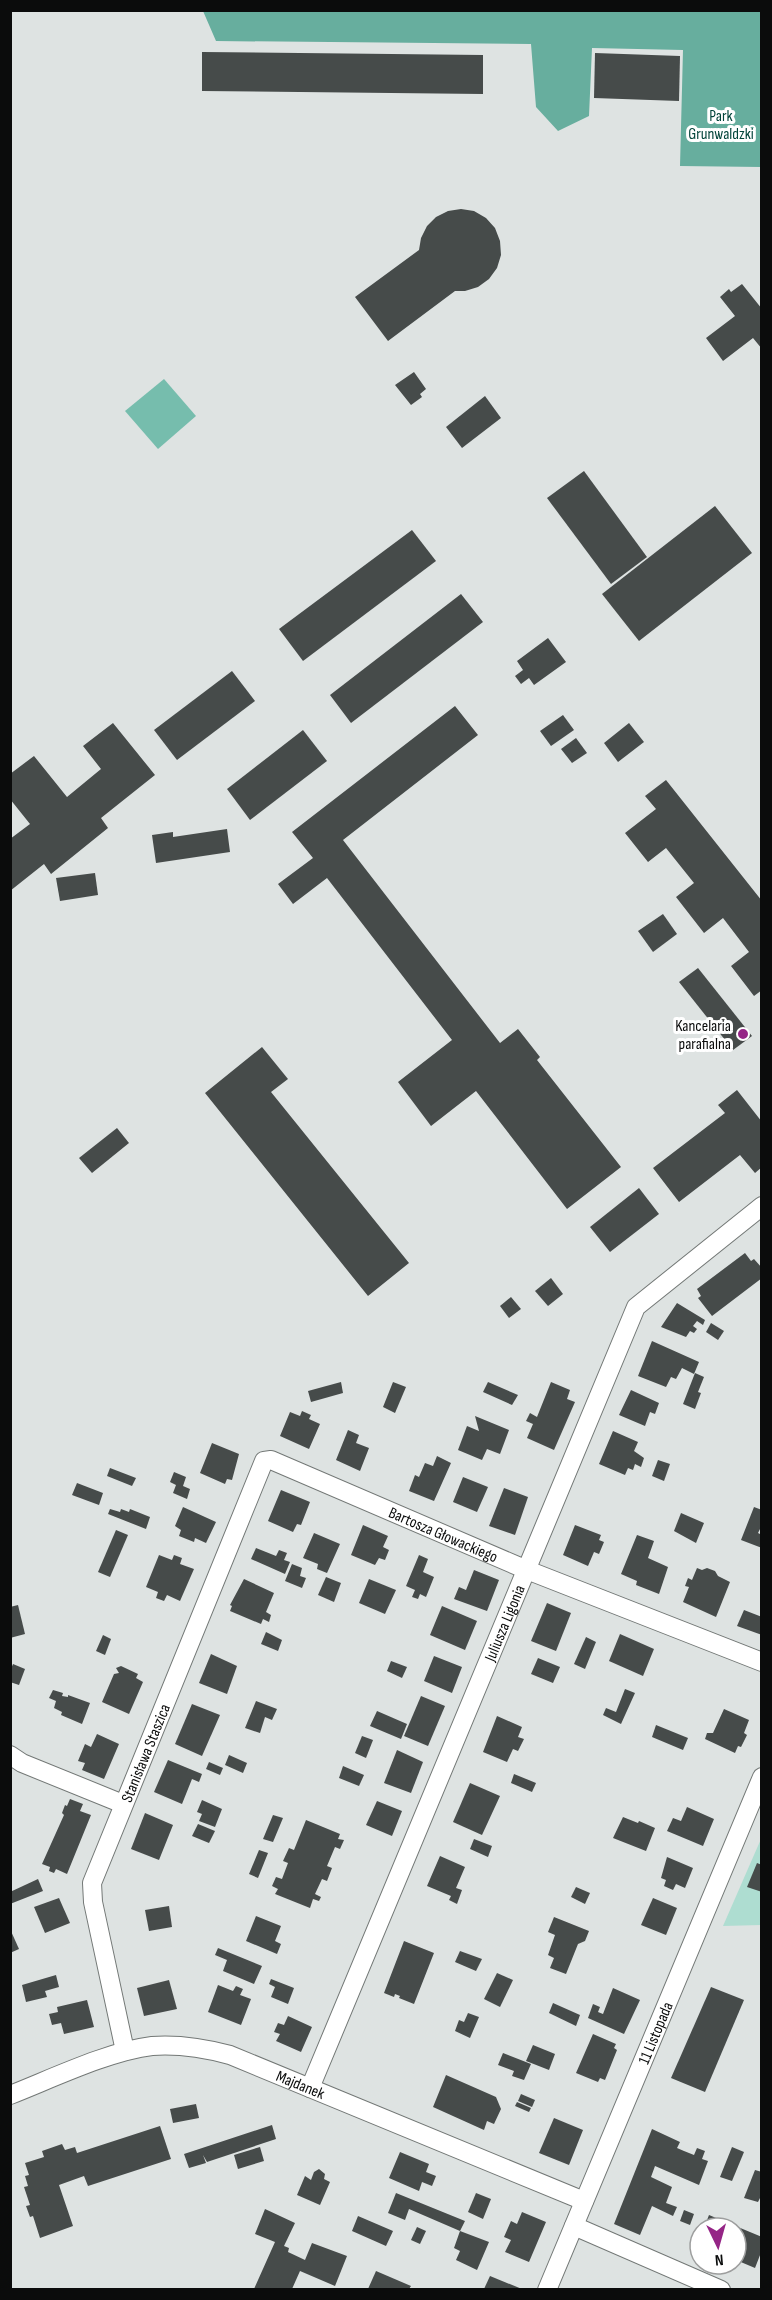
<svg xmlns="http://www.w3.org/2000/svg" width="772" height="2300" font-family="'Sofia Sans Condensed',sans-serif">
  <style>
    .green { fill: #aeddd1 }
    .forest { fill: #67ae9e }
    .water { fill: #76bdad }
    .building { fill: #464b4a }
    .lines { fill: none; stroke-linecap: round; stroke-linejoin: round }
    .minor-casing { stroke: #737876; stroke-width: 20 }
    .minor { stroke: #fff; stroke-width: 18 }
    .poi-dot { fill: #952586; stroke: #fff; stroke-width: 2 }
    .labels { text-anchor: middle; stroke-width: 6; stroke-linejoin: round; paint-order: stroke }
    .park-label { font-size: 16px; fill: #004339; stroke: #fff }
    .poi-label { font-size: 16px; fill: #0b0c0c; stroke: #fff; text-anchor: end }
    .street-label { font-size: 16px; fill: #0b0c0c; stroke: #fff }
  </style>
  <rect width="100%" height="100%" fill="#dee3e2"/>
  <polygon class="green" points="761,1839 761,1925 723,1926"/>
  <polygon class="forest" points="203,11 761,11 761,167 680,166 683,50 592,48 589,116 558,131 536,107 531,44 216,41"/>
  <polygon class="water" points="164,379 196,416 158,449 125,411"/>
  <g class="building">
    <polygon points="202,52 483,55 483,94 202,91"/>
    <polygon points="595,53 680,56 679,101 594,98"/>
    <polygon points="461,209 474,211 486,218 495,228 500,241 501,255 497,268 489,279 478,287 465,291 455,291 388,341 355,297 419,250 421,238 427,226 436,217 448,211"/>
    <polygon points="742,284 762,309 762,349 753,338 723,361 706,338 735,316 720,297 729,289 731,292"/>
    <polygon points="414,372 426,389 420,394 422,397 411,405 395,385"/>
    <polygon points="485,396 501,418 462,448 446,427"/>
    <polygon points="584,471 647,557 611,584 547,498"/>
    <polygon points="715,506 752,553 639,641 602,594"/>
    <polygon points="412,530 436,561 303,661 279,629"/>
    <polygon points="461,594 483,622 351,723 330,695"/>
    <polygon points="548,638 566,662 534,685 529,678 521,684 515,676 523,670 517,661"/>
    <polygon points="232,671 255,701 177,760 154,730"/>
    <polygon points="455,706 478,735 343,840 500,1043 518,1029 540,1057 537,1060 621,1167 567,1209 476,1091 431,1126 398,1082 452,1040 327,878 293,904 278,884 313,858 292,832"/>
    <polygon points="563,715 574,730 551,746 540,731"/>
    <polygon points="113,723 155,775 101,818 108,828 51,874 44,864 10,891 10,839 30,824 10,799 10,774 34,756 67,797 101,769 83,746"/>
    <polygon points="629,723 644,742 618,762 604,743"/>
    <polygon points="303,730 327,761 250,820 227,789"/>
    <polygon points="576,738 587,753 572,763 561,749"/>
    <polygon points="666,780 762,901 762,990 754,996 731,966 749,952 723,918 704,933 676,897 694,883 666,848 648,862 625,833 656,809 645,796"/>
    <polygon points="227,829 230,852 156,863 152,835 173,832 173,837"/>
    <polygon points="95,873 98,895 60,901 56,878"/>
    <polygon points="663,914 677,934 653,952 638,931"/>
    <polygon points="698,968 752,1036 733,1050 679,982"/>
    <polygon points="262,1047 288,1079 271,1092 409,1263 368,1296 205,1093"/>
    <polygon points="737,1090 762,1122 762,1167 755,1173 740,1155 679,1202 653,1168 725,1113 718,1105"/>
    <polygon points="117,1128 129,1143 92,1173 79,1158"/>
    <polygon points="639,1188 659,1214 610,1252 590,1227"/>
    <polygon points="745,1253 751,1261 754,1259 762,1268 762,1278 712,1316 698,1298 701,1296 697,1289"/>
    <polygon points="551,1278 563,1294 548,1306 535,1291"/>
    <polygon points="511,1297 521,1309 509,1318 500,1306"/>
    <polygon points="677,1303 705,1320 703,1325 697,1321 693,1326 697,1329 694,1333 690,1331 686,1337 661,1327"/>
    <polygon points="711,1323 724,1331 718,1340 706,1332"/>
    <polygon points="652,1341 699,1362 694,1374 682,1368 676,1379 671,1377 666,1387 638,1376"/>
    <polygon points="695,1373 704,1377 698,1392 701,1393 695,1409 683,1404"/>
    <polygon points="341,1382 343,1393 311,1402 308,1391"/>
    <polygon points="393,1382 406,1387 395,1413 383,1407"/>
    <polygon points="488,1382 518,1395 512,1405 483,1392"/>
    <polygon points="551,1382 570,1390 567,1399 575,1402 554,1450 527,1438 533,1424 526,1421 530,1413 537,1417"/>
    <polygon points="631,1390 659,1403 655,1414 650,1412 645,1426 619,1415"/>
    <polygon points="302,1411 311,1415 309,1419 320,1424 309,1449 280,1436 290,1412 300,1416"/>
    <polygon points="475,1416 509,1430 500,1454 487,1449 482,1460 458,1450 467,1426 479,1431"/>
    <polygon points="348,1430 359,1435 356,1443 369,1448 360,1471 336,1460"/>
    <polygon points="613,1431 638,1442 634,1451 644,1458 641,1467 635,1464 633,1470 628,1468 625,1475 599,1464"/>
    <polygon points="212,1443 239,1454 232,1480 227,1479 225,1484 200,1473"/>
    <polygon points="437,1456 451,1463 434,1501 409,1491 415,1475 419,1477 425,1463 433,1466"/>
    <polygon points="658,1460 670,1464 664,1481 652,1476"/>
    <polygon points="110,1468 136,1478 132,1486 107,1476"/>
    <polygon points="174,1472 186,1477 183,1486 190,1489 187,1499 173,1493 176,1485 170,1482"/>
    <polygon points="463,1477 488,1487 477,1512 453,1502"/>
    <polygon points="77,1483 103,1493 99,1505 72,1495"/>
    <polygon points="504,1488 528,1497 515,1535 489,1526"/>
    <polygon points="281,1490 310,1502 301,1525 297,1524 293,1532 268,1521"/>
    <polygon points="183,1507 216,1522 206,1543 195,1538 194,1542 179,1536 181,1530 175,1526"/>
    <polygon points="754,1507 762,1510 762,1525 758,1533 762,1535 762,1548 741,1540"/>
    <polygon points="110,1509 120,1512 121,1509 129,1512 130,1509 150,1517 146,1529 108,1514"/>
    <polygon points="681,1513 704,1523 696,1543 674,1531"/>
    <polygon points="363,1525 388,1536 383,1547 389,1550 385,1560 379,1558 375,1565 351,1555"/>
    <polygon points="575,1525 601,1535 599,1540 604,1542 599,1554 594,1552 588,1566 563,1555"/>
    <polygon points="116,1530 128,1535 110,1577 98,1572"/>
    <polygon points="314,1533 340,1544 327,1573 317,1569 318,1564 303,1558"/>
    <polygon points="637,1535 654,1541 648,1558 668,1567 659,1594 636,1585 637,1581 621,1574"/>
    <polygon points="256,1548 276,1556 279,1550 287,1553 284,1560 290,1562 285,1574 251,1559"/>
    <polygon points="159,1555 172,1560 174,1555 182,1558 180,1564 194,1569 180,1601 167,1595 164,1601 156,1598 158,1592 146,1587"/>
    <polygon points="419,1555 428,1559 423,1572 434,1577 426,1597 420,1594 418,1599 412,1597 415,1590 406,1586"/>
    <polygon points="292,1564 302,1568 300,1576 306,1578 302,1588 285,1581"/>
    <polygon points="697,1568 702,1570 707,1568 715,1571 718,1576 730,1582 716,1617 683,1602 689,1587 685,1586 688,1578 692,1580"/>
    <polygon points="474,1570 499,1580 487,1611 454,1599 459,1587 466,1590"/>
    <polygon points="326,1577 341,1583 334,1602 318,1595"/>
    <polygon points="244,1579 274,1593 266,1612 271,1615 269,1622 263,1619 261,1624 230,1611 232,1606 230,1605"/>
    <polygon points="369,1579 396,1590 385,1614 359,1603"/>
    <polygon points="547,1603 571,1613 556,1651 531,1641"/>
    <polygon points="18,1605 25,1634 10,1638 10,1607"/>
    <polygon points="442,1606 477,1621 465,1650 430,1635"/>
    <polygon points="744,1610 762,1617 762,1635 737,1626"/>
    <polygon points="266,1632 282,1640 278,1651 261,1644"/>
    <polygon points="620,1634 654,1649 643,1676 609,1661"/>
    <polygon points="103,1635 111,1639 105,1655 96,1651"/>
    <polygon points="586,1637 596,1642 585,1669 574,1664"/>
    <polygon points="211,1654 237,1666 227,1694 199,1683"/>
    <polygon points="434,1656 462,1667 452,1693 424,1681"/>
    <polygon points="538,1658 560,1667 553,1683 531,1674"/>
    <polygon points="391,1661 407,1667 402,1678 387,1671"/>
    <polygon points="13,1664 25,1669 19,1685 10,1682 10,1671"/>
    <polygon points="121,1666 138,1674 136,1678 143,1682 129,1714 102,1702 114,1674 119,1673 116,1668"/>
    <polygon points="625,1689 635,1693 621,1724 603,1715 606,1708 616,1712"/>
    <polygon points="53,1690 63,1693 62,1696 68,1697 68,1695 90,1703 82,1724 61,1715 62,1712 54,1708 56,1701 49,1698"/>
    <polygon points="421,1696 445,1706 428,1746 404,1736"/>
    <polygon points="256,1701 277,1709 272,1720 265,1717 260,1733 245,1728"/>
    <polygon points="192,1704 220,1715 202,1756 175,1744"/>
    <polygon points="724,1709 749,1720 744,1733 747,1735 741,1747 738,1746 735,1753 705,1739 707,1733 713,1733"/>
    <polygon points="377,1711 407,1724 401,1739 370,1726"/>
    <polygon points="497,1716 522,1727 518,1737 524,1739 518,1751 513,1749 507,1762 483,1752"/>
    <polygon points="656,1725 688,1738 683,1750 652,1737"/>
    <polygon points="97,1734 119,1744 104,1779 82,1770 85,1763 78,1761 85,1744 91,1747"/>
    <polygon points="362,1736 373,1740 366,1758 355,1753"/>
    <polygon points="397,1750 423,1762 411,1793 384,1783"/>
    <polygon points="229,1755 247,1763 243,1773 225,1765"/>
    <polygon points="168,1760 202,1774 199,1782 192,1779 182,1804 154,1792"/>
    <polygon points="209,1762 223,1768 220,1775 206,1769"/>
    <polygon points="343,1766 364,1775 359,1786 339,1778"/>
    <polygon points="514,1774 536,1783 532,1792 511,1783"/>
    <polygon points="470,1783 500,1796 482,1835 453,1822"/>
    <polygon points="70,1799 83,1804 80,1811 91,1815 67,1874 56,1869 54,1873 49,1871 50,1867 42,1864 64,1815 62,1813 65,1805 67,1806"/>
    <polygon points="202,1800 222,1809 215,1827 199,1821 202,1814 197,1812"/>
    <polygon points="377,1801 402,1811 392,1836 366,1825"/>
    <polygon points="687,1807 714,1819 703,1846 667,1831 673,1818 681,1821"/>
    <polygon points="145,1813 173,1825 159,1860 131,1849"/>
    <polygon points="273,1815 283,1818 273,1842 263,1839"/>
    <polygon points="623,1817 638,1823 639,1821 655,1828 646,1851 613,1838"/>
    <polygon points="306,1820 340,1834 338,1839 344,1840 340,1849 335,1847 327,1866 332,1868 327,1881 322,1879 315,1894 321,1897 319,1901 313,1899 310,1908 275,1894 278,1889 272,1886 276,1877 282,1879 288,1863 283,1861 289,1848 294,1850"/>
    <polygon points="198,1824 215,1831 209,1843 192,1836"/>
    <polygon points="474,1839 492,1846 488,1857 470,1849"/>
    <polygon points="259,1850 268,1853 258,1878 249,1874"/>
    <polygon points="440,1856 465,1867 456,1888 462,1890 457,1904 449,1900 451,1896 427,1886"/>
    <polygon points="667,1857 693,1868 685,1888 676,1884 673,1890 664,1886 666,1880 661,1878"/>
    <polygon points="757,1863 762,1865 762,1892 747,1887"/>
    <polygon points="38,1879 43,1891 10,1904 10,1892"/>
    <polygon points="576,1887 590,1893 585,1904 571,1897"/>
    <polygon points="59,1898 70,1923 45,1933 34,1907"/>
    <polygon points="653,1898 677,1908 666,1935 641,1925"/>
    <polygon points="169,1906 172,1927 149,1931 145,1910"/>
    <polygon points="256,1916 281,1926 275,1941 281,1944 277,1954 246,1941"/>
    <polygon points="554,1917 589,1931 585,1941 578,1944 566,1974 550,1968 554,1958 548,1955 555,1935 548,1932"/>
    <polygon points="10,1929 19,1949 10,1953"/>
    <polygon points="404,1941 434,1953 414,2004 399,1998 400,1996 395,1994 394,1997 384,1993"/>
    <polygon points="218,1948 262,1966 254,1984 223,1971 227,1960 215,1955"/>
    <polygon points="460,1951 482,1959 476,1971 455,1962"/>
    <polygon points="497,1973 513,1980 500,2007 484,1999"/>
    <polygon points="56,1975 59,1987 45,1991 47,1997 26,2002 22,1985"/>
    <polygon points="271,1979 294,1988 288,2004 271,1997 275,1987 269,1984"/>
    <polygon points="169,1980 177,2009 144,2016 137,1988"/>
    <polygon points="218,1985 233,1991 236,1986 243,1989 240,1995 251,1999 241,2025 208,2012"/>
    <polygon points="711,1987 744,2000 705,2092 671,2078"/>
    <polygon points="613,1988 640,2000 624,2034 588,2018 593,2004 600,2007 598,2012 603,2014"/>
    <polygon points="87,2000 94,2027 64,2034 61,2023 52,2025 49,2014 58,2012 57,2007"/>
    <polygon points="553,2003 580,2015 576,2026 549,2013"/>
    <polygon points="468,2013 479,2017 470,2038 455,2031 459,2020 464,2022"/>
    <polygon points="288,2016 312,2027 301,2052 276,2041 280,2034 274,2032 278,2023 284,2025"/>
    <polygon points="593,2034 616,2044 614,2048 617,2050 605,2080 600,2078 598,2082 576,2073"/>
    <polygon points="533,2045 555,2054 549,2070 526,2061"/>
    <polygon points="503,2053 531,2064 524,2080 512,2076 514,2071 498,2065"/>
    <polygon points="446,2075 496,2097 501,2109 494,2124 487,2121 484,2130 433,2107"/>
    <polygon points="521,2094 535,2100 532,2107 518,2101"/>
    <polygon points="517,2102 531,2108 529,2112 515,2106"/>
    <polygon points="196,2104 199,2118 173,2123 170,2109"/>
    <polygon points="554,2118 583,2130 569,2165 539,2153"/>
    <polygon points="272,2125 276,2139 207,2162 203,2155 206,2163 189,2168 184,2154"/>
    <polygon points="160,2126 171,2159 88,2186 84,2176 59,2185 73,2226 40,2238 33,2216 30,2217 26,2206 30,2205 24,2187 28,2186 25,2176 29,2175 25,2163 44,2157 42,2151 62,2144 65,2150 75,2147 77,2153"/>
    <polygon points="652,2129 680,2142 677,2148 684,2151 694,2155 697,2148 705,2151 702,2159 708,2161 699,2185 655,2166 651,2177 672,2187 666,2203 677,2207 673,2216 652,2206 640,2235 614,2224"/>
    <polygon points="260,2147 264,2161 238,2169 234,2155"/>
    <polygon points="732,2147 744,2152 732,2181 720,2177"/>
    <polygon points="400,2152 429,2164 426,2172 436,2176 432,2186 422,2182 419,2191 389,2178"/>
    <polygon points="319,2169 325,2174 324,2179 330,2182 320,2205 297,2195 305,2176 311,2180 314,2172"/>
    <polygon points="755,2170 762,2172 762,2194 758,2202 744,2198"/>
    <polygon points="396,2193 465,2221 460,2231 409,2209 405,2220 388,2213"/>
    <polygon points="476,2193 491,2199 483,2219 468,2212"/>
    <polygon points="265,2209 295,2223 284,2246 289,2248 288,2252 305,2260 312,2243 347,2256 335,2286 300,2271 292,2289 254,2289 275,2242 255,2234"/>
    <polygon points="684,2210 694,2214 690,2225 680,2221"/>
    <polygon points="522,2212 546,2222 529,2262 505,2252 511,2240 504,2237 511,2221 517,2224"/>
    <polygon points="709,2215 762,2237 762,2250 755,2268 736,2260 736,2228 704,2228"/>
    <polygon points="358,2216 393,2231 386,2246 352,2231"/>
    <polygon points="417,2227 426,2231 420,2244 411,2240"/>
    <polygon points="460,2231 489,2242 477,2270 456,2260 460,2251 454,2248"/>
    <polygon points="376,2271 411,2286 409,2289 368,2289"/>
    <polygon points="490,2276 522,2289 484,2289"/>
  </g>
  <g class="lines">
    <g class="minor-casing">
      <g id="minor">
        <polyline points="10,1755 22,1763 123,1804"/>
        <path id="s1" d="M125,2051L93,1902L92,1883L264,1461L271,1460L527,1570L762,1662"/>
        <path id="s2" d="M310,2088L636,1307L762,1206"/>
        <path id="s3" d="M10,2095C51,2079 109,2051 152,2046C179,2044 204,2048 230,2055L584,2201"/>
        <polyline points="574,2226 721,2290"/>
        <path id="s4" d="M547,2290L762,1777"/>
      </g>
    </g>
    <use href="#minor" class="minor"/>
  </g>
  <circle class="poi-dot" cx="743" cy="1034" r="6"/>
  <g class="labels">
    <g class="park-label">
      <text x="721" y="121">Park<tspan x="721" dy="18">Grunwaldzki</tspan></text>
    </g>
    <g class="poi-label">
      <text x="731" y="1031">Kancelaria<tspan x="731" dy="18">parafialna</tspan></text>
    </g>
    <g class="street-label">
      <text dy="6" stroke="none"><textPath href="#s1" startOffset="822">Bartosza Głowackiego</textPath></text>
      <text dy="6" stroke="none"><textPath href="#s2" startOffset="504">Juliusza Ligonia</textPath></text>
      <text dy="6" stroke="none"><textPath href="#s1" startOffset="312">Stanisława Staszica</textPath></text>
      <text dy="6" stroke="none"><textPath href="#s4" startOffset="279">11 Listopada</textPath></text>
      <text dy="6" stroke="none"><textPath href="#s3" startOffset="306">Majdanek</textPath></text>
    </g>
  </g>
  <rect width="772" height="2300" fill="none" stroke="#0b0c0c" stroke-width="24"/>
  <g transform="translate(718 2246) rotate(175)"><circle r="28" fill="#ffffff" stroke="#9d9e9e" stroke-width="1.5"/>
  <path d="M0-4.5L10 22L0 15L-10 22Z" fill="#952586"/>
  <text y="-9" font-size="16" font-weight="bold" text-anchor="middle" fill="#0b0c0c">N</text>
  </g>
</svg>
